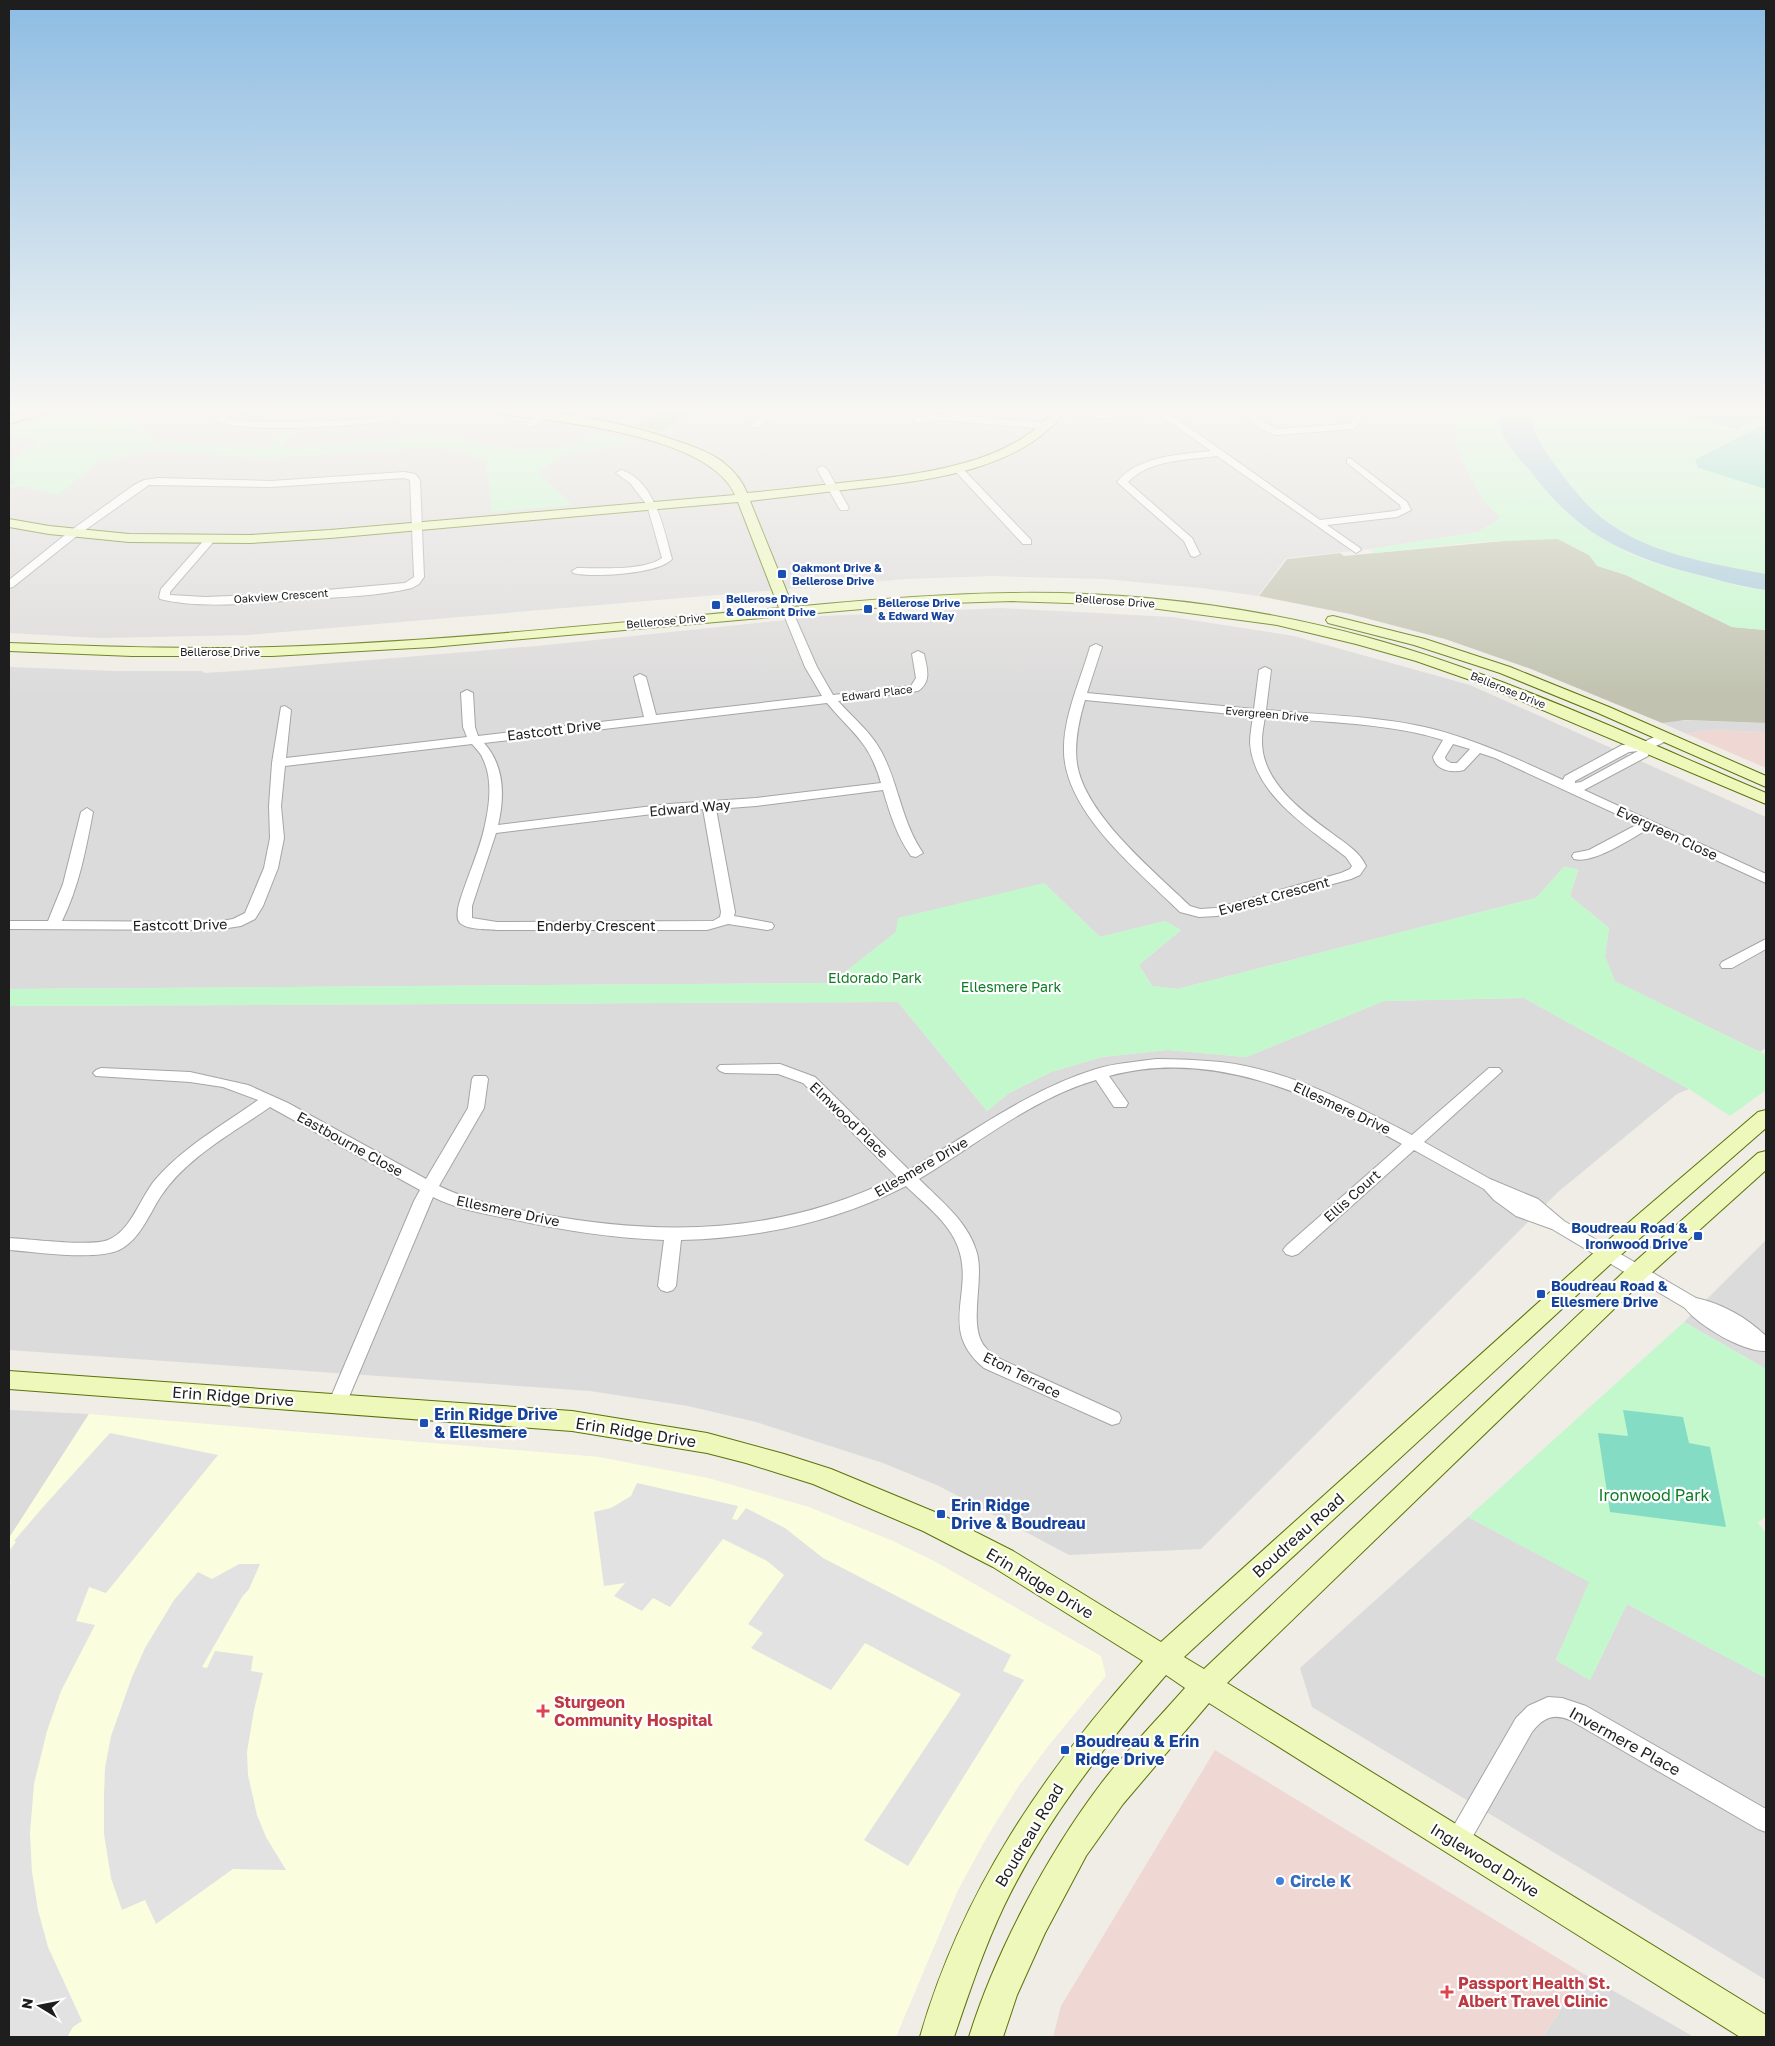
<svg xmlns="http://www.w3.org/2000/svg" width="1775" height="2046" font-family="'Golos Text',sans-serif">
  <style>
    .residential { fill: #dcdbdb }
    .commercial { fill: #efd8d4 }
    .education { fill: #fafede }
    .construction { fill: #c1c3b0 }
    .grass { fill: #c2e8ac }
    .forest { fill: #a4cd9a }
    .park { fill: #c3f8cd }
    .pitch { fill: #85dcc4 }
    .parking { fill: #e2e2e2 }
    .water { fill: #a6c9db }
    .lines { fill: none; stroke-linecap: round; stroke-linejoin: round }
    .street-casing { stroke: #a5a5a5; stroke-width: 2 }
    .secondary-casing { stroke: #5b7308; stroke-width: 2 }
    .street { fill: #fff; fill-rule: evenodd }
    .secondary { fill: #edf8ba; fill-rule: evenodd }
    .transit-dot { fill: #1a4fb4; stroke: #fff; stroke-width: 2 }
    .health-dot { fill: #e0444e; stroke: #fff; stroke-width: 2 }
    .shop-dot { fill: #3f7fe0; stroke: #fff; stroke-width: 2 }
    .labels { text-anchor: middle; stroke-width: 4.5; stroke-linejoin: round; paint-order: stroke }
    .far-transit-label { font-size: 11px; font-weight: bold; fill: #164399; stroke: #fff; text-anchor: start }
    .far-street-label { font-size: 11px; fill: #1e1e1e; stroke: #fff }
    .street-label { font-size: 14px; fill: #1e1e1e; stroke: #fff }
    .park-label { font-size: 14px; fill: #0f7a24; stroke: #fff }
    .transit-label { font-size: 14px; font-weight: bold; fill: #164399; stroke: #fff; text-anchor: end }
    .near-street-label { font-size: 16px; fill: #1e1e1e; stroke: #fff }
    .near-transit-label { font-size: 16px; font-weight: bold; fill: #164399; stroke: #fff; text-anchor: start }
    .near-park-label { font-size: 16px; fill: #0f7a24; stroke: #fff }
    .near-health-label { font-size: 16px; font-weight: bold; fill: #be3a42; stroke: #fff; text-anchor: start }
    .near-shop-label { font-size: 16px; font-weight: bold; fill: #366cbe; stroke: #fff; text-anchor: start }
  </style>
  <rect width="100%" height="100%" fill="#efede5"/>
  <g class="residential">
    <polygon points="9,409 1450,409 1458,436 1457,446 1461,457 1483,500 1501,518 1478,532 1370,549 1286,558 1258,596 1201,588 1104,579 992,576 906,579 247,635 99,638 9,633"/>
    <polygon points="1001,608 1172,617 1294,636 1470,685 1766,817 1766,1048 1760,1052 1614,981 1605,956 1609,928 1570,896 1578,870 1564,867 1536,898 1177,989 1152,986 1139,965 1181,930 1165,921 1100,937 1044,883 896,932 831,983 9,989 9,667 115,671 202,671 204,673 251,670 547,645 823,616"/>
    <polygon points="1672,720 1766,723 1766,732 1706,730 1687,734 1662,723"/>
    <polygon points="1524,998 1689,1089 1677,1094 1558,1192 1201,1549 1069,1555 939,1486 883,1463 756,1422 688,1406 590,1391 9,1350 9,1009 10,1006 898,1002 987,1111 1009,1093 1051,1072 1102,1057 1168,1050 1246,1057 1384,1001"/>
    <polygon points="1766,1240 1766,1369 1684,1322"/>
    <polygon points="9,1410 89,1414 9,1538"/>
    <polygon points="1468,1517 1590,1582 1556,1660 1590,1680 1627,1604 1766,1678 1766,1980 1312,1707 1300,1668"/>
    <polygon points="1584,1974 1694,2037 1543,2037"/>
  </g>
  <g class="commercial">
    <polygon points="1706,730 1766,732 1766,768 1687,734"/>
    <polygon points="1215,1750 1584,1974 1543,2037 1053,2037 1061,2006"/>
  </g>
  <polygon class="education" points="89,1414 599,1457 708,1478 809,1507 893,1541 934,1561 1101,1656 1106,1676 1049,1745 1018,1787 987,1837 958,1890 896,2037 9,2037 9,1538"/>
  <polygon class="construction" points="1525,539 1558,539 1589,555 1598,566 1626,575 1732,627 1766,630 1766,723 1685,720 1662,723 1531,669 1445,639 1350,614 1259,596 1287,559 1340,553 1344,556"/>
  <polygon class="grass" points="257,410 268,411 264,419 250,421 225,419 227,416"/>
  <polygon class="forest" points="669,409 702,409 661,431 637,426"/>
  <g class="park">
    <polygon points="67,409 81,409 97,422 129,415 155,441 271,448 285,428 295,428 282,448 443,436 519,451 560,448 602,433 639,442 559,456 538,474 573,505 492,512 486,461 462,451 427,447 266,458 154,450 99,461 58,495 20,486 9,489 9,485 16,483 9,475 11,461 40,440 9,436 9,428"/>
    <polygon points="1450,409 1497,409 1504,436 1570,516 1606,541 1628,553 1660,565 1743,587 1766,590 1766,630 1732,627 1626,575 1597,566 1589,555 1558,539 1478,542 1375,553 1370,549 1478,532 1501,518 1483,500 1461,457 1457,446 1458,436"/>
    <path d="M1528,409H1766V574C1710,563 1649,555 1602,518C1587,506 1572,488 1561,473C1545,453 1533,435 1528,409Z"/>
    <polygon points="1564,867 1578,869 1570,896 1609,928 1605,956 1615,981 1766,1055 1766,1090 1730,1116 1689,1089 1524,998 1384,1001 1246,1057 1168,1050 1102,1057 1051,1072 1009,1093 987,1111 898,1002 11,1006 9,1009 9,989 831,983 896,932 898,918 1044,883 1100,937 1165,921 1181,930 1139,965 1152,986 1177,989 1536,898"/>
    <polygon points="1684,1322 1766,1369 1766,1516 1758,1523 1766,1533 1766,1678 1627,1604 1590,1680 1556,1660 1589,1582 1468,1517"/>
  </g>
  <g class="pitch">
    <polygon points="1666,409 1761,409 1759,418 1736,429"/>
    <polygon points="1761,426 1766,427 1766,489 1698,468 1695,460"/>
    <polygon points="1623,1410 1683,1417 1689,1443 1710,1447 1726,1527 1610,1512 1598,1433 1628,1436"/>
  </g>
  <g class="parking">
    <polygon points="110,1433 218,1455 106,1593 89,1587 76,1621 95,1625 61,1691 47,1731 34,1784 30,1833 32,1872 38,1910 48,1947 82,2021 73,2027 67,2037 9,2037 9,1586 11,1582 9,1581 9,1551 16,1542 14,1541 44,1506"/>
    <polygon points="637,1483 738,1506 732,1519 737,1520 746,1508 785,1528 823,1558 1011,1655 1003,1671 1024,1680 908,1866 864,1840 961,1694 865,1643 831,1690 751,1648 763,1633 748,1624 784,1575 767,1561 723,1539 670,1607 653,1598 642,1611 614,1596 625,1583 604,1586 594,1512 611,1508 631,1496"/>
    <polygon points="239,1564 260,1564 249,1589 242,1597 202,1667 207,1668 215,1651 253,1656 251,1671 263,1673 254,1710 247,1752 248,1775 257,1815 266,1837 286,1870 233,1869 156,1924 145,1900 122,1910 111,1878 104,1834 104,1796 105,1768 111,1736 132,1677 145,1648 174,1600 198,1572 212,1579"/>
  </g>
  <path class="water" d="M1497,409H1528C1533,435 1545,453 1561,473C1572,488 1587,506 1602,518C1649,555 1710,563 1766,574V590C1742,587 1719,580 1695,574C1622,555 1577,533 1531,472C1522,461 1509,448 1503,435C1500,428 1499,417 1497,409Z"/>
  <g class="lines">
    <g class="street-casing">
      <g id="street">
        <path d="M239,409H257L225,418C243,423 264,422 283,422C314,421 346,422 376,417C387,416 394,409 405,409L397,417L388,421C359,426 232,435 213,419L221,413Z"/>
        <polygon points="586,409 597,409 574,422 571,423 567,420"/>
        <polygon points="773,409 783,409 758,427 752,427 752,423"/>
        <path d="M1059,409L1102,412L1163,409L1320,520L1395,511L1401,509L1400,505L1347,463V459L1350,458L1407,502L1411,510L1397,517L1327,525L1360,548L1361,550L1356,553L1217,456C1188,460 1150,459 1128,482L1192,538L1200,554L1195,557L1191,556L1184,541L1117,482C1139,455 1179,455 1211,451L1158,414L1102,418L1056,414V410Z"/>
        <path d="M1235,409C1252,409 1262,423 1277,429L1348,424L1351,423L1355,409H1363L1359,424L1353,429L1276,435L1263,430Z"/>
        <polygon points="543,413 547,416 546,418 532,427 526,427 526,423"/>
        <polygon points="940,414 1048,423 1052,426 1048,429 940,420 917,423 913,420 917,417"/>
        <polygon points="822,466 827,469 849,508 847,510 841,510 839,508 817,469"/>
        <polygon points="958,466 961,467 1031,540 1031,544 1023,544 955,471 953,469"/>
        <path d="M621,470C655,480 664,530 672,559C659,574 592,578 573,573L572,571L577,568C599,568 644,571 662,558L647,505L630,483L616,473Z"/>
        <path d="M404,472L415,474L420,480L424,577L419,584L412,588C379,596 343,597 309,599C264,602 203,610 160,599L159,597L161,589L206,538L210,537L215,540L170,592V595L205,597L282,594L405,583L414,577L410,480L404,478L271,487L149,485L78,535L13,587L9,588V580L70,531L134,485L144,480L158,478L271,481Z"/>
        <path d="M787,607L792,610L817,667L833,695L911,686L916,678L912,654L918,651L924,654C927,668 932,682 918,691L838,701C853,718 870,731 881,751C899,784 901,821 923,853L916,857L911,856C897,836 890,814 883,790L756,806L716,809L735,912L734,916L772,923L774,926L772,929L767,930L728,924L707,930H497C487,929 468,930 460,923C456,919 458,908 459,904C467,876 481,849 486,820C490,801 492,777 483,759C481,753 476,749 472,744L285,766L281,806L284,838L278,868L263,906L255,919L241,926L215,930L9,929V921H48L63,884L81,812L87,808L93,812C86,849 79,887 62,921L215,922L233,919L245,913L264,868L270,838L269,806L272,763L281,707L285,706L291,710L286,758L467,737L463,727L461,693L467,690L473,693L475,727L478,736L644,717L634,677L640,674L646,677L656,715L822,696L805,667L782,610ZM827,703C853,734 869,741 881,783L756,798L669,804L498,825C505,796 504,765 484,743ZM703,809L721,912L720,917L713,921L497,922L472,918V906L496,833L669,812Z"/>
        <path d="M1096,644L1102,647L1087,693L1254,709L1259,670L1265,667L1271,670L1266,710C1319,715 1381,716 1433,729C1478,741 1520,760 1563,780L1565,776L1622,745L1642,743L1660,734H1668L1670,737L1668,740L1650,749L1648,756L1584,790L1766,874V883L1648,829C1630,839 1594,864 1574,859L1572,856L1574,853L1589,850L1638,824L1495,758L1480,753L1464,770C1452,773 1436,771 1433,757L1443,740C1391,723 1320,722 1265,717C1264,724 1262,732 1262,740C1261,782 1303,812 1333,834C1346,844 1359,851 1366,866L1360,875L1351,879L1217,916L1199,917L1180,912C1138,870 1061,810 1064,746C1065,712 1081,679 1090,647ZM1085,700L1253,716C1252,724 1250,734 1250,743C1254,795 1309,828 1346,857L1352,866L1350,869L1341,873L1216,908L1200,909L1190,906C1154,871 1085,815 1077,764C1074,743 1079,720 1085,700ZM1453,744L1470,749L1457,763H1451L1446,760L1445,757ZM1638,751L1581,782L1575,783V781L1629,752Z"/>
        <polygon points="1766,939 1766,949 1732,968 1722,968 1720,965 1722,962"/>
        <path d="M1156,1059C1178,1059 1199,1060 1221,1062C1289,1070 1352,1104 1412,1135L1489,1068H1499L1502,1071L1499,1074L1424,1142L1490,1179L1538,1199L1564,1221L1696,1298C1723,1304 1746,1317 1766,1336V1351C1743,1352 1699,1326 1685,1308L1552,1229L1516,1216L1494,1200L1484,1189L1414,1150L1298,1254L1292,1256L1286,1254L1283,1250L1286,1246L1402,1144C1313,1095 1213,1048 1109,1076L1128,1103L1126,1107H1114L1096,1080C1031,1099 976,1145 919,1179C940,1200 967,1221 976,1250C986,1278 966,1327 986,1348C989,1352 994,1355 998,1358L1119,1413L1121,1418L1119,1423L1112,1425L984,1368C937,1329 975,1293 958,1247C949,1222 924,1204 906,1186C835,1222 760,1238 681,1240L676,1286L673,1290L667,1292L661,1290L658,1286L664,1240C612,1238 561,1230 511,1219C484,1214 457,1209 433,1197L346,1404L344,1409L337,1411L330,1409L328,1404L414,1201L420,1190L270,1107C233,1133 187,1157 161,1196C149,1214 140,1240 119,1250C94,1261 37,1252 9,1250V1238C31,1239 91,1247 108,1240C131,1231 140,1198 155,1180C183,1147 223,1125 258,1100L223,1087L190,1082L96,1076L93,1073L96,1070L101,1068L190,1072L248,1085L288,1103L426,1179L468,1108L472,1079L474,1076H486L488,1079L484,1108L439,1186C471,1202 507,1207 541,1214C666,1237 782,1234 897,1177L803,1083L778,1074L725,1073L720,1071L717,1068L720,1065L780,1064L815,1077L909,1170C970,1134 1028,1090 1096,1069C1115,1063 1136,1062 1156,1059Z"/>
        <path d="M1548,1697L1562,1698L1586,1706L1766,1809V1832L1758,1829L1570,1720C1553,1713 1543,1718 1532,1732L1465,1850L1457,1853L1449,1850L1445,1842L1449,1834L1516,1718L1528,1706Z"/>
      </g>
    </g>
    <g class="secondary-casing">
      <g id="secondary">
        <polygon points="35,409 54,409 52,411 9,424 9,417"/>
        <path d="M485,409C550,409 619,420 680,442C695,447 712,453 724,463C734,471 743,482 747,493C781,490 815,486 849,482C914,475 1013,465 1055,409H1067C1022,472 923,481 852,489C818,493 784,497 750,501L793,607C865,600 937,594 1010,593C1129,591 1251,606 1366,637C1502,674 1636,738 1766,793V804L1476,682L1416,661L1356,644L1277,625L1129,605L1012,601L919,604L432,647L272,656H132L9,651V643C97,646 185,650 273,647C442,642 611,623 779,608L738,502L330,538L250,543L129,542L49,534L9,527V519L49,526L129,534L250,535L330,530L735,495C710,434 550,420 491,413Z"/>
        <polygon points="1333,616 1425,639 1510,667 1609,707 1766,776 1766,787 1598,713 1500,673 1414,645 1328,623 1326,620 1328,617"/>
        <path d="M1766,1110V1128L1615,1260L1184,1657L1204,1669L1630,1266L1758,1153L1766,1151V1170L1646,1278L1227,1683L1766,2015V2037H1740L1209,1703L1123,1804L1086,1856L1045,1933L1017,1995L1003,2037H969C995,1953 1047,1855 1100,1785C1126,1751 1157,1720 1185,1688L1166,1675C1104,1746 1045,1821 1004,1906C984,1948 969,1993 954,2037H920C962,1891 1043,1773 1143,1661L993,1567L923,1531L813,1484L746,1463L707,1453L572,1431L9,1389V1371L572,1411L707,1433L784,1454L831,1469L942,1515L1013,1551L1161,1642L1599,1248L1758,1112Z"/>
      </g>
    </g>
    <use href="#street" class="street"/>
    <use href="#secondary" class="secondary"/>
  </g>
  <linearGradient id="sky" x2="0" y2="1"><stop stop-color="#8dbce3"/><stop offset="0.59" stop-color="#f8f7f3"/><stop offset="1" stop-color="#f8f7f3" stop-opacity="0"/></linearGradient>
  <rect width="1775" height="696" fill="url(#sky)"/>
  <g class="transit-dot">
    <rect x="777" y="569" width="10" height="10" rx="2.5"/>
    <rect x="711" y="600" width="10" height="10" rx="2.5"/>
    <rect x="863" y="604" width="10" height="10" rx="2.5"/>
    <rect x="1693" y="1231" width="10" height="10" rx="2.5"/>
    <rect x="1536" y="1289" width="10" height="10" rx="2.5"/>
    <rect x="419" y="1418" width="10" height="10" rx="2.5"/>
    <rect x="936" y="1509" width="10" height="10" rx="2.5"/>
    <rect x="1060" y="1745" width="10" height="10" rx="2.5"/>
  </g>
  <g class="health-dot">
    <path d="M540.5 1703.5h5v5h5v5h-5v5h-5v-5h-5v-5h5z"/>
    <path d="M1444.5 1984.5h5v5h5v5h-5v5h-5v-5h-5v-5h5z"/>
  </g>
  <circle class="shop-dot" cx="1280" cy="1881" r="5"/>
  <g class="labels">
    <g class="far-transit-label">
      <text x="792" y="572">Oakmont Drive &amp;<tspan x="792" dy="13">Bellerose Drive</tspan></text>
      <text x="726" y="603">Bellerose Drive<tspan x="726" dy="13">&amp; Oakmont Drive</tspan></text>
      <text x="878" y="607">Bellerose Drive<tspan x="878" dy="13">&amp; Edward Way</tspan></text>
    </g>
    <g class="far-street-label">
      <text transform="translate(281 596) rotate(-4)" y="4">Oakview Crescent</text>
      <text transform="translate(1115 601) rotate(4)" y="4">Bellerose Drive</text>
      <text transform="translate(666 621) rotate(-5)" y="4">Bellerose Drive</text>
      <text x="220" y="656">Bellerose Drive</text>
      <text transform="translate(1508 690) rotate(22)" y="4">Bellerose Drive</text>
      <text transform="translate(877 693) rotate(-7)" y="4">Edward Place</text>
      <text transform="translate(1267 714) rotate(5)" y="4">Evergreen Drive</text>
    </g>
    <g class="street-label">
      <text transform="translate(554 730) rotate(-7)" y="5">Eastcott Drive</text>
      <text transform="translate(690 808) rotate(-5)" y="5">Edward Way</text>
      <text transform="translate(1667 833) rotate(25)" y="5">Evergreen Close</text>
      <text transform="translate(1274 896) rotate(-15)" y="5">Everest Crescent</text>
      <text transform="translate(180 925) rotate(-1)" y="5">Eastcott Drive</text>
      <text x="596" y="931">Enderby Crescent</text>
      <text transform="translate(1342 1108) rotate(25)" y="5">Ellesmere Drive</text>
      <text transform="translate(849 1120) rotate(44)" y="5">Elmwood Place</text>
      <text transform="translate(350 1144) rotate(29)" y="5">Eastbourne Close</text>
      <text transform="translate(921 1167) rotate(-30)" y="5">Ellesmere Drive</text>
      <text transform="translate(1352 1196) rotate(-42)" y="5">Ellis Court</text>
      <text transform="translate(508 1211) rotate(12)" y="5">Ellesmere Drive</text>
      <text transform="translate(1022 1375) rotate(27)" y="5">Eton Terrace</text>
    </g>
    <g class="park-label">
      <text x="875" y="983">Eldorado Park</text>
      <text x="1011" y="992">Ellesmere Park</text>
    </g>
    <g class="transit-label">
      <text x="1688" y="1233">Boudreau Road &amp;<tspan x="1688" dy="16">Ironwood Drive</tspan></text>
      <text x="1551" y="1291" text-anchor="start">Boudreau Road &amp;<tspan x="1551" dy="16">Ellesmere Drive</tspan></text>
    </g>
    <g class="near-street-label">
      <text transform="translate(233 1396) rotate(4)" y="6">Erin Ridge Drive</text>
      <text transform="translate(636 1432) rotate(9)" y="6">Erin Ridge Drive</text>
      <text transform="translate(1298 1535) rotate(-42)" y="6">Boudreau Road</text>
      <text transform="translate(1040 1583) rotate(31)" y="6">Erin Ridge Drive</text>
      <text transform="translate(1625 1741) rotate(29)" y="6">Invermere Place</text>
      <text transform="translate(1029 1835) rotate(-59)" y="6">Boudreau Road</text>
      <text transform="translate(1485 1860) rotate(32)" y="6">Inglewood Drive</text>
    </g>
    <g class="near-transit-label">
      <text x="434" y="1420">Erin Ridge Drive<tspan x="434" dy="18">&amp; Ellesmere</tspan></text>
      <text x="951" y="1511">Erin Ridge<tspan x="951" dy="18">Drive &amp; Boudreau</tspan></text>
      <text x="1075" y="1747">Boudreau &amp; Erin<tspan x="1075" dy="18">Ridge Drive</tspan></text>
    </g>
    <g class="near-park-label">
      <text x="1654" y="1501">Ironwood Park</text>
    </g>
    <g class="near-health-label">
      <text x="554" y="1708">Sturgeon<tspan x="554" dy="18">Community Hospital</tspan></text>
      <text x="1458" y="1989">Passport Health St.<tspan x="1458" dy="18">Albert Travel Clinic</tspan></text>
    </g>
    <g class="near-shop-label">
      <text x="1290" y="1887">Circle K</text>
    </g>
  </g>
  <rect width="1775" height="2046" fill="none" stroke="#1e1e1e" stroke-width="20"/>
  <g transform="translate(40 2006) rotate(280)" stroke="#ffffff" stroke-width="4" paint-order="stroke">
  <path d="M0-4L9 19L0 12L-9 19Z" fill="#1e1e1e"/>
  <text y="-8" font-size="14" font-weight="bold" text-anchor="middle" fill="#1e1e1e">N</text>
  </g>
</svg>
